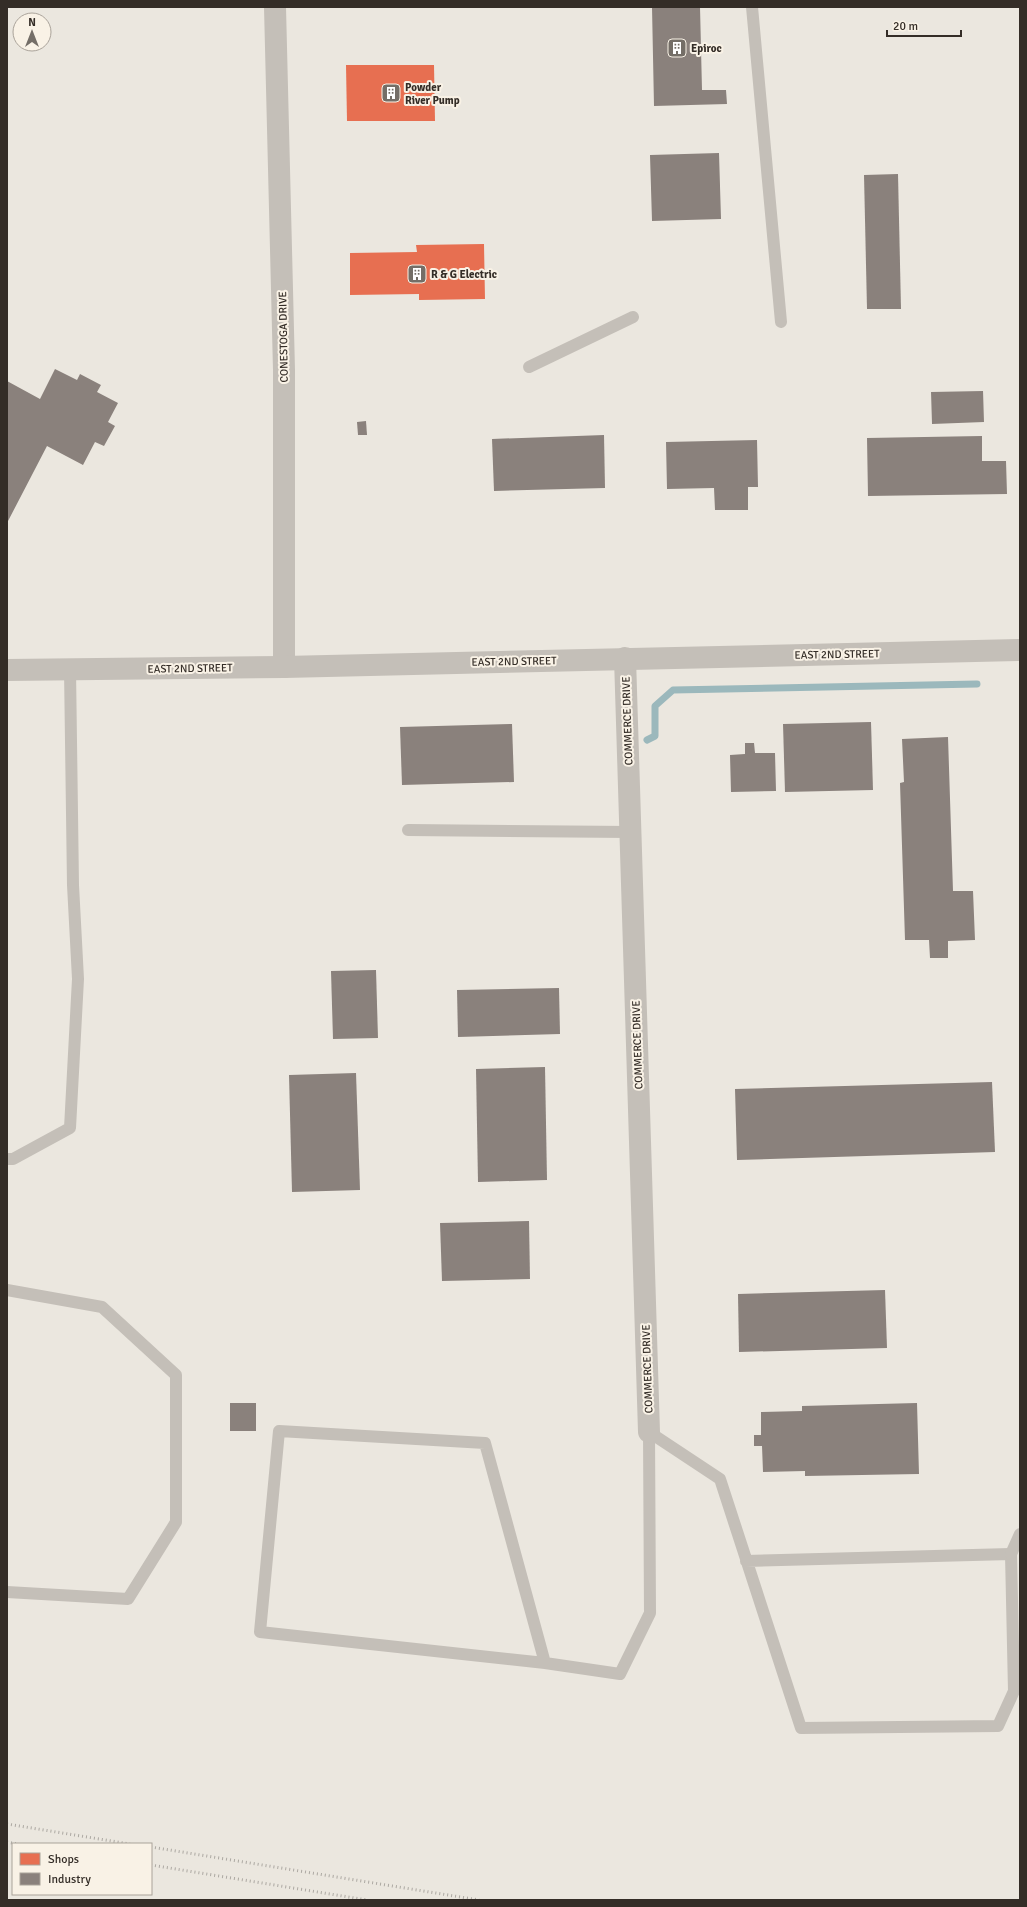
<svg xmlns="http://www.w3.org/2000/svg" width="1027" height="1907" font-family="Signika,sans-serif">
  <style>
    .shops { fill: #e76f51 }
    .industry { fill: #8a817c }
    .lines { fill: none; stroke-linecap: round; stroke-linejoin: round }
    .stream { stroke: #9bb8bc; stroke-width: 7 }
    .service { stroke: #c4bfb8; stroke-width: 12 }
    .minor { stroke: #c4bfb8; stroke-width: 22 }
    .rail { stroke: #aca8a2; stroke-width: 3; stroke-dasharray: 1 3; stroke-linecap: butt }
    .labels { text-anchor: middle; stroke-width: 4; stroke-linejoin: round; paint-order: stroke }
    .poi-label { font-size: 11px; font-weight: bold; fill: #342d27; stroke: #f9f2e6; text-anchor: start }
    .street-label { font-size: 11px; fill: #342d27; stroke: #f9f2e6 }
  </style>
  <rect width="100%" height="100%" fill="#ebe7df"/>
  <g class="shops">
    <polygon points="346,65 434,65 435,121 347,121"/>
    <polygon points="484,244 485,299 419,300 419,294 350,295 350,253 417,252 416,245"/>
  </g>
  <g class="industry">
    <polygon points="652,7 700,7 702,90 726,90 727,104 654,106"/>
    <polygon points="719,153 721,219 652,221 650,155"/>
    <polygon points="898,174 901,309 867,309 864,175"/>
    <polygon points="55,369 77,380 80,374 101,385 97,392 118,403 108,422 115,426 104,446 95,442 83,465 47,446 7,523 7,381 40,399"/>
    <polygon points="983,391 984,422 932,424 931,392"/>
    <polygon points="366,421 367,435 358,435 357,422"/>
    <polygon points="604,435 605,488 494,491 492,439"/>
    <polygon points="982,436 982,461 1006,461 1007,494 868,496 867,438"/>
    <polygon points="757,440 758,487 748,487 748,510 715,510 714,488 667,489 666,442"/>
    <polygon points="871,722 873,790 785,792 783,724"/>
    <polygon points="512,724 514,782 402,785 400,727"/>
    <polygon points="948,737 953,891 973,891 975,940 948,941 948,958 930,958 929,940 905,940 900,783 904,782 902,739"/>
    <polygon points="745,743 754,743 755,753 775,753 776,791 731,792 730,755 745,754"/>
    <polygon points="376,970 378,1038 333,1039 331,971"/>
    <polygon points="559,988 560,1034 458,1037 457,990"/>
    <polygon points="545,1067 547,1180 478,1182 476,1069"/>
    <polygon points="356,1073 360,1190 292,1192 289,1075"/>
    <polygon points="992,1082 995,1152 737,1160 735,1089"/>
    <polygon points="529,1221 530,1279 442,1281 440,1223"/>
    <polygon points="885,1290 887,1348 739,1352 738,1294"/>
    <rect x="230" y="1403" width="26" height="28"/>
    <polygon points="917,1403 919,1474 805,1476 805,1471 763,1472 762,1446 754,1446 754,1435 761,1435 761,1412 802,1411 802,1406"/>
  </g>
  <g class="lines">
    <polyline class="stream" points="647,740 655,736 655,706 673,690 977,684"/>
    <g class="service">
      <polyline points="752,7 781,322"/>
      <polyline points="529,367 633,317"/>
      <polyline points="408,830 630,832"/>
      <polyline points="7,1159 13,1159 70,1128 78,979 73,885 70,669"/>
      <polyline points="7,1290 102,1307 176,1375 176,1522 128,1599 7,1592"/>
      <polyline points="649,1432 720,1479 801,1728 998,1726 1014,1691 1011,1554 746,1561"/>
      <polyline points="1011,1554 1020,1534"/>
      <polyline points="545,1663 485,1443 279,1431 260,1632 545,1663 620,1674 650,1613 649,1432"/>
    </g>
    <g class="minor">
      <polyline points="275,7 284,370 284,667"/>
      <polyline points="625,658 649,1432"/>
      <polyline points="7,670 284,667 1020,650"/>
    </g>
    <g class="rail">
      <polyline points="7,1824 130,1844"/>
      <polyline points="7,1842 17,1844"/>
      <polyline points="151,1847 479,1900"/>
      <polyline points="151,1865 367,1900"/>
    </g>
  </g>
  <defs>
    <g id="building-square" transform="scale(1)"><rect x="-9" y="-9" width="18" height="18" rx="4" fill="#746e67" stroke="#f9f2e6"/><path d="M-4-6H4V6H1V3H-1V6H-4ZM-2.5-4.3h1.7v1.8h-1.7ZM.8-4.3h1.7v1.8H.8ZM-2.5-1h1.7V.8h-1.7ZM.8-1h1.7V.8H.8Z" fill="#fff"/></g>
  </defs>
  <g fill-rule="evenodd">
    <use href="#building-square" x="677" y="48"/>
    <use href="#building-square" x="391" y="93"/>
    <use href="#building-square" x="417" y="274"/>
  </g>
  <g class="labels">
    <g class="poi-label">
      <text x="691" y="52">Epiroc</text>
      <text x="405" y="91">Powder<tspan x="405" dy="13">River Pump</tspan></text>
      <text x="431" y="278">R &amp; G Electric</text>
    </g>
    <g class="street-label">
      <text transform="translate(283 337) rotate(-91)" y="4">CONESTOGA DRIVE</text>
      <text transform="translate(837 654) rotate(-1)" y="4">EAST 2ND STREET</text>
      <text transform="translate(514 661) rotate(-1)" y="4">EAST 2ND STREET</text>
      <text transform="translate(190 668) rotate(-1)" y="4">EAST 2ND STREET</text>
      <text transform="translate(627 721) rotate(-92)" y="4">COMMERCE DRIVE</text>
      <text transform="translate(637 1045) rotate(-92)" y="4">COMMERCE DRIVE</text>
      <text transform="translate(647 1369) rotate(-92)" y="4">COMMERCE DRIVE</text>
    </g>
  </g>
  <rect width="1027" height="1907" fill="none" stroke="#342d27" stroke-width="16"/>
  <rect x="12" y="1843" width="140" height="52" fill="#f9f2e6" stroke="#aaa39a"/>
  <rect x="20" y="1853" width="20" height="12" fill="#e76f51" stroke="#aaa39a"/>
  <text x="48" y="1863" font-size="12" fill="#342d27">Shops</text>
  <rect x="20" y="1873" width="20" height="12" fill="#8a817c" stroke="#aaa39a"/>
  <text x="48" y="1883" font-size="12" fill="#342d27">Industry</text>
  <g transform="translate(32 32)"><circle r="19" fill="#f9f2e6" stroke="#aaa39a"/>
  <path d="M0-3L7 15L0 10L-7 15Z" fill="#746e67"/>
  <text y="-6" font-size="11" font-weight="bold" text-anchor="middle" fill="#342d27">N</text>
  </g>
  <path d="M887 30v6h74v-6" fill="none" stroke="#342d27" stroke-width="2"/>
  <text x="893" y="30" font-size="12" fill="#342d27" stroke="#f9f2e6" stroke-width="3" paint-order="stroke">20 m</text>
</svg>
